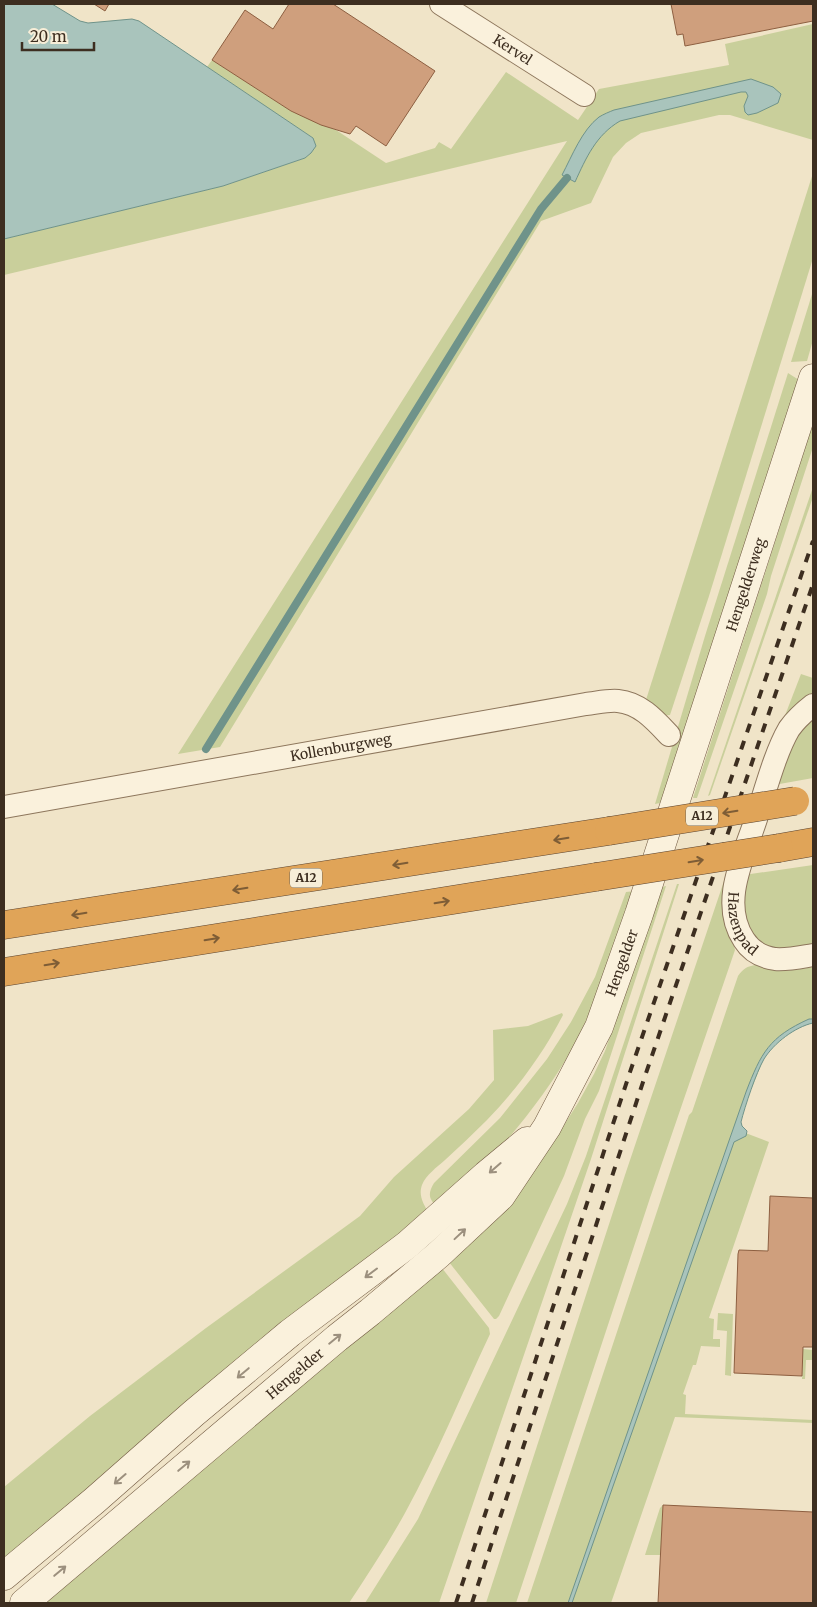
<svg xmlns="http://www.w3.org/2000/svg" width="817" height="1607" font-family="Merriweather,serif">
  <style>
    .green { fill: #c9cf9b }
    .water { fill: #a9c4bc; stroke: #6f938a }
    .lines { fill: none; stroke-linecap: round; stroke-linejoin: round }
    .stream { stroke: #6f938a; stroke-width: 8 }
    .building { fill: #cf9f7d; stroke: #8d5f41 }
    .minor-casing { stroke: #8d765c; stroke-width: 24 }
    .secondary-casing { stroke: #6f573f; stroke-width: 29 }
    .motorway-casing { stroke: #5b4430; stroke-width: 29 }
    .minor { stroke: #faf1dc; stroke-width: 22 }
    .secondary { stroke: #faf1dc; stroke-width: 28 }
    .motorway { stroke: #e0a458; stroke-width: 28 }
    .rail { stroke: #3d2e20; stroke-width: 4; stroke-dasharray: 9 9; stroke-linecap: butt }
    .motorway-bridge-casing { stroke: #5b4430; stroke-width: 29; stroke-linecap: butt }
    .motorway-bridge { stroke: #e0a458; stroke-width: 28 }
    .oneway { stroke: #7e5d36 }
    .oneway2 { stroke: #9c907e }
    .labels { text-anchor: middle; stroke-width: 5; stroke-linejoin: round; paint-order: stroke }
    .shield { fill: #f7eed8; stroke: #756857; stroke-width: 1 }
    .shield-label { font-size: 12px; font-weight: bold; fill: #3d2e20 }
    .street-label { font-size: 14px; fill: #3d2e20; stroke: #f7eed8 }
  </style>
  <rect width="100%" height="100%" fill="#f0e4c8"/>
  <g class="green">
    <polygon points="813,24 813,140 730,115 719,115 641,133 626,143 613,157 591,203 541,221 220,747 178,754 567,141 4,275 4,239 223,186 305,158 311,153 313,138 207,67 212,60 291,111 336,130 386,163 435,148 439,142 451,149 506,72 578,120 599,89 729,65 725,44"/>
    <polygon points="813,173 813,258 709,596 670,715 661,716 645,703"/>
    <polygon points="813,291 813,340 807,361 791,362"/>
    <polygon points="788,373 799,380 665,802 655,804 705,636"/>
    <polygon points="813,423 813,447 771,576 767,594 697,798 693,798"/>
    <polygon points="813,487 813,497 710,795 708,796"/>
    <polygon points="801,674 813,678 813,694 757,788"/>
    <path d="M813,717V778L774,785C785,757 791,739 813,717Z"/>
    <polygon points="813,865 813,951 773,952 747,932 740,896 744,875"/>
    <polygon points="733,876 733,941 735,950 650,1198 516,1603 486,1603 625,1175 725,878"/>
    <polygon points="677,884 679,884 591,1159 439,1603 365,1603 418,1519 567,1204 586,1156"/>
    <polygon points="666,886 599,1091 585,1119 564,1176 499,1316 496,1319 494,1319 445,1257 550,1147 578,1103 594,1074 605,1051 662,887"/>
    <path d="M635,891C616,945 599,999 572,1049C552,1085 523,1122 496,1153C478,1172 458,1190 439,1209C429,1199 427,1195 434,1183L500,1118L547,1059L571,1022L595,977L626,892Z"/>
    <path d="M756,965C776,972 793,971 813,967V1022L783,1035L766,1053L735,1129L769,1142L709,1318L714,1319L713,1339H720V1347L701,1346L696,1365H693L683,1394L686,1395L685,1414L813,1420V1423L675,1417L611,1603H527L689,1115L692,1112L738,976C743,969 747,966 756,965Z"/>
    <path d="M562,1013L563,1015C543,1054 517,1089 487,1120C473,1134 459,1147 445,1160C437,1167 426,1175 422,1185C418,1196 424,1204 429,1214L4,1564V1487L90,1416L206,1328L360,1216L394,1177L469,1109L494,1080L493,1030L528,1026Z"/>
    <path d="M438,1263L489,1328L490,1334C462,1393 437,1455 405,1513C388,1544 368,1574 349,1603H38Z"/>
    <polygon points="718,1313 733,1314 731,1376 725,1375 727,1331 717,1330"/>
    <polygon points="803,1349 813,1350 813,1360 806,1360 805,1379 802,1379"/>
    <polygon points="663,1505 661,1555 645,1555 660,1508"/>
  </g>
  <g class="water">
    <polygon points="4,4 52,4 80,21 88,23 132,19 139,21 313,138 316,146 311,153 305,158 223,186 4,239"/>
    <path d="M751,79L773,87L781,94L778,103L757,113L748,115L745,112L744,106L748,96L746,92H741L620,121C596,135 586,158 575,182L562,175C572,156 582,130 599,117C604,114 609,112 614,110Z"/>
    <path d="M809,1019H813V1023C795,1027 774,1043 764,1059C756,1073 745,1106 741,1122L742,1126L747,1131L746,1136L734,1142L572,1603H568L746,1092C761,1053 769,1037 809,1019Z"/>
  </g>
  <g class="lines">
    <polyline class="stream" points="206,749 541,209 567,178"/>
  </g>
  <g class="building">
    <polygon points="94,4 109,4 105,11"/>
    <polygon points="289,4 333,4 435,71 386,146 356,126 350,134 321,125 291,111 212,60 245,10 273,29"/>
    <polygon points="671,4 813,4 813,21 685,46 683,34 677,35"/>
    <polygon points="770,1196 813,1198 813,1347 803,1347 802,1376 734,1373 738,1254 739,1250 768,1251"/>
    <polygon points="663,1505 813,1512 813,1603 658,1603"/>
  </g>
  <g class="lines">
    <g class="minor-casing">
      <g id="minor">
        <path id="s1" d="M441,4L584,95"/>
        <path id="s2" d="M813,705C804,712 796,719 789,729C775,753 765,792 756,819C744,856 719,903 744,940C751,951 762,957 775,959C788,960 801,957 813,955"/>
        <path id="s3" d="M4,807L586,704C596,703 608,700 618,701C640,703 655,720 669,735"/>
      </g>
    </g>
    <g class="secondary-casing">
      <g id="secondary">
        <polyline points="4,1576 94,1501 194,1413 290,1333 407,1245 486,1175 527,1141"/>
        <path id="s4" d="M24,1603L337,1338L370,1312L438,1255L501,1196L547,1127L599,1027L639,914L813,378"/>
      </g>
    </g>
    <g class="motorway-casing">
      <g id="motorway">
        <polyline points="779,848 813,842"/>
        <polyline points="4,925 609,831"/>
        <polyline points="4,972 596,877"/>
      </g>
    </g>
    <use href="#minor" class="minor"/>
    <use href="#secondary" class="secondary"/>
    <use href="#motorway" class="motorway"/>
    <g class="rail">
      <polyline points="456,1603 630,1072 813,541"/>
      <polyline points="472,1603 645,1076 813,584"/>
    </g>
    <g class="motorway-bridge-casing">
      <g id="motorway-bridge">
        <polyline points="609,831 795,801"/>
        <polyline points="596,877 779,848"/>
      </g>
    </g>
    <use href="#motorway-bridge" class="motorway-bridge"/>
  </g>
  <defs><path id="oneway-shaft" d="M-6 0H5M1.5-3L5.5 0L1.5 3" fill="none" stroke-width="1.6" stroke-linecap="round" stroke-linejoin="round" transform="scale(1.25)"/></defs>
  <g class="oneway">
    <use href="#oneway-shaft" transform="translate(730 812) rotate(171)"/>
    <use href="#oneway-shaft" transform="translate(561 839) rotate(171)"/>
    <use href="#oneway-shaft" transform="translate(696 861) rotate(-9)"/>
    <use href="#oneway-shaft" transform="translate(400 864) rotate(171)"/>
    <use href="#oneway-shaft" transform="translate(240 889) rotate(171)"/>
    <use href="#oneway-shaft" transform="translate(442 902) rotate(-9)"/>
    <use href="#oneway-shaft" transform="translate(79 914) rotate(171)"/>
    <use href="#oneway-shaft" transform="translate(212 939) rotate(-9)"/>
    <use href="#oneway-shaft" transform="translate(52 964) rotate(-9)"/>
  </g>
  <g class="oneway2">
    <use href="#oneway-shaft" transform="translate(495 1168) rotate(139)"/>
    <use href="#oneway-shaft" transform="translate(460 1234) rotate(-43)"/>
    <use href="#oneway-shaft" transform="translate(371 1273) rotate(143)"/>
    <use href="#oneway-shaft" transform="translate(335 1339) rotate(-39)"/>
    <use href="#oneway-shaft" transform="translate(243 1373) rotate(140)"/>
    <use href="#oneway-shaft" transform="translate(184 1466) rotate(-40)"/>
    <use href="#oneway-shaft" transform="translate(120 1479) rotate(139)"/>
    <use href="#oneway-shaft" transform="translate(60 1571) rotate(-40)"/>
  </g>
  <g class="labels">
    <g class="shield">
      <rect x="686" y="806.5" width="32" height="19" rx="4"/>
      <rect x="290" y="868.5" width="32" height="19" rx="4"/>
    </g>
    <g class="shield-label">
      <text x="702" y="820">A12</text>
      <text x="306" y="882">A12</text>
    </g>
    <g class="street-label">
      <text dy="5" stroke="none"><textPath href="#s1" startOffset="85">Kervel</textPath></text>
      <text dy="5" stroke="none"><textPath href="#s4" startOffset="1289">Hengelderweg</textPath></text>
      <text dy="5" stroke="none"><textPath href="#s3" startOffset="342">Kollenburgweg</textPath></text>
      <text dy="5" stroke="none"><textPath href="#s2" startOffset="240">Hazenpad</textPath></text>
      <text dy="5" stroke="none"><textPath href="#s4" startOffset="891">Hengelder</textPath></text>
      <text dy="5" stroke="none"><textPath href="#s4" startOffset="355">Hengelder</textPath></text>
    </g>
  </g>
  <rect width="817" height="1607" fill="none" stroke="#3d2e20" stroke-width="10"/>
  <path d="M22 42v8h72v-8" fill="none" stroke="#3d2e20" stroke-width="2.5"/>
  <text x="30" y="42" font-size="15" fill="#3d2e20" stroke="#f7eed8" stroke-width="4" paint-order="stroke">20 m</text>
</svg>
